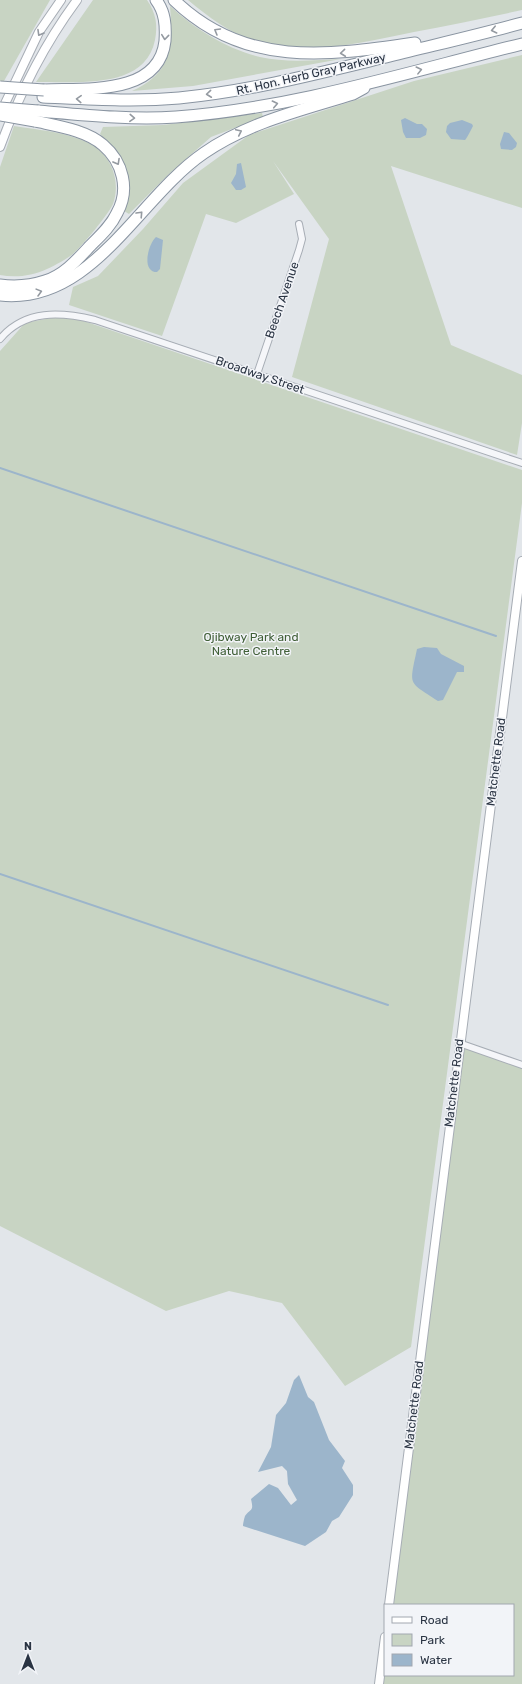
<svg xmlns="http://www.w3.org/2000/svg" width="522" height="1684" font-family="Rubik,sans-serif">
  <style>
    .green { fill: #c8d4c3 }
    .water { fill: #9cb5cb }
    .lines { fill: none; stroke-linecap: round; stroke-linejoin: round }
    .stream { stroke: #9cb5cb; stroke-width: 2 }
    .street-casing { stroke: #a7adb5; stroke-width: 8 }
    .secondary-casing { stroke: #a7adb5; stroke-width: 10 }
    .highway-casing { stroke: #8994a1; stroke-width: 13 }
    .street { stroke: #f5f6f9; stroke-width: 6 }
    .secondary { stroke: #fff; stroke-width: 8 }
    .highway { stroke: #fff; stroke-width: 11 }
    .highway-bridge-casing { stroke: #8994a1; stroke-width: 13; stroke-linecap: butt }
    .highway-bridge { stroke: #fff; stroke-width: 11 }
    .oneway { stroke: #949aa1 }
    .labels { text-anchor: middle; stroke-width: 3; stroke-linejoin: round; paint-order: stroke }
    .street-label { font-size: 12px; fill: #2a3443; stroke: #f2f4f8 }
    .park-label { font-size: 12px; fill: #405f37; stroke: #f2f4f8 }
  </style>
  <rect width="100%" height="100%" fill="#e2e6ea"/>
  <g class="green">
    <polygon points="0,0 50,0 4,81 0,81"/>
    <path d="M93,0H147C156,13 158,25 155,40C145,91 74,81 36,82Z"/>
    <path d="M188,0H522V10C486,18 450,25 414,32C366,42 313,55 264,44C233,36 211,19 188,0Z"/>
    <path d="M170,6C195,29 227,49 260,57C286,63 315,60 341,59L193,86L132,91C173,72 173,46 170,6Z"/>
    <polygon points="522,55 522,208 391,166 451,345 522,375 522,423 517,455 292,377 329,239 273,161 294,194 236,223 206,214 162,336 69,305 73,287 98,276 143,229 183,183 249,135 414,81"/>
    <path d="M262,113L263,117L211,137L170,173L129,214L124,211C126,205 129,198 129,192C132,169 115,149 100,134L103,127L163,125Z"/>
    <path d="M14,126C39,130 78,133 98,149C114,162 120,185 113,204C108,215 82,246 73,254C66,259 56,265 47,269C32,276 15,278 0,275V167Z"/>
    <polygon points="66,315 522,470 522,503 411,1347 345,1386 282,1303 229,1291 166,1311 0,1226 0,351 25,323"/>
    <polygon points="459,1043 522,1064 522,1684 382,1684 385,1657 385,1675 513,1675 513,1605 391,1605"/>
  </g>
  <g class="water">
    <polygon points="405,118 417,124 422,124 427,129 426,135 420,138 406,138 403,132 401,120"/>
    <path d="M462,120L472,124L473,126C472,128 467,138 465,140L451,139L446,132L447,126L450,123Z"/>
    <polygon points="504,132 509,133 517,143 516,147 512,150 501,149 500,144"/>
    <polygon points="241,163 246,187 241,190 236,190 231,183 236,174 237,164"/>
    <path d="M156,237L163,240L160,269L157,272C141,272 148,244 156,237Z"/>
    <path d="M424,647L437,648L441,654L464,666V672H457L443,700L438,701C408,681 409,687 417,649Z"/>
    <path d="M299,1375L308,1397L314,1402L329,1440L345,1461L342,1468L353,1485V1495L339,1517L332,1521L326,1532L305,1546L243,1526C243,1524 244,1519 245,1516C251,1508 254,1512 251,1499L269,1484L278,1488L291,1505L297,1500L288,1484L287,1471L282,1466L258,1472L271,1447L276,1415L286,1403L294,1380Z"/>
  </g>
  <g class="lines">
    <g class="stream">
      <polyline points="0,468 496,636"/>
      <polyline points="0,874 388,1005"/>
    </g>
    <g class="street-casing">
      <g id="street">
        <path d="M0,339C25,309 61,312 95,320L522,463"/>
        <polyline points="257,374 299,250 302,239 299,224"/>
        <polyline points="459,1043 522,1065"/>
      </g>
    </g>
    <g class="secondary-casing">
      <g id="secondary">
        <polyline points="1,112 39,32 61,0"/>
        <path d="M0,147C19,94 43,46 77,0"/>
        <polyline points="389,1605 522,561"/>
        <polyline points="379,1684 385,1637"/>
      </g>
    </g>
    <g class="highway-casing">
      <g id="highway">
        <path d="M174,0C244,68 327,56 415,43"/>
        <path d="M44,90C85,88 159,96 165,41C166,25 165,12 156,0"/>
        <path d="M43,97C89,99 134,102 179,98C251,91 320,73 390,56C434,45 478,35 522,23"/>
        <path d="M38,111C84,115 130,120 176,117C294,108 408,72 522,44"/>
        <path d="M0,285C16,287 30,286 45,281C64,275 77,260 90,246C100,236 111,226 117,213C130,190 123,162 103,145C86,130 57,126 35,121"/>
        <path d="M0,295C92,305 138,198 204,153C249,122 302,110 353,94L364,88"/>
      </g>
    </g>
    <use href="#street" class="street"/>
    <use href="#secondary" class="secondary"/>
    <use href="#highway" class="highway"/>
    <g class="highway-bridge-casing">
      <g id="highway-bridge">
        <polyline points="0,87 44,90"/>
        <polyline points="0,108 38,111"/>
        <polyline points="0,115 35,121"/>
      </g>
    </g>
    <use href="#highway-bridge" class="highway-bridge"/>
  </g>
  <defs><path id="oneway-chevron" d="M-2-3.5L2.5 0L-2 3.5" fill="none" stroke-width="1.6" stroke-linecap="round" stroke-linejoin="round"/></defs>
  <g class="oneway">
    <use href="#oneway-chevron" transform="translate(494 30) rotate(167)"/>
    <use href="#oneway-chevron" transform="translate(217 31) rotate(-150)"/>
    <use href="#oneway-chevron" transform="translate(40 33) rotate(120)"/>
    <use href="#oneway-chevron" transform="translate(165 37) rotate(96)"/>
    <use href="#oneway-chevron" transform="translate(343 53) rotate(174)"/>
    <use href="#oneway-chevron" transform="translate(419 70) rotate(-14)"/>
    <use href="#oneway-chevron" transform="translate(209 94) rotate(174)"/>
    <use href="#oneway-chevron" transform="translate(79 99) rotate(-177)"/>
    <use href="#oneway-chevron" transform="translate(275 104) rotate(-12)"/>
    <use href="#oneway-chevron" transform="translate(132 118) rotate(3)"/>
    <use href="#oneway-chevron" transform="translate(239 132) rotate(-25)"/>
    <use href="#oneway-chevron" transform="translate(117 162) rotate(61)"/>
    <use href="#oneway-chevron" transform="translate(140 214) rotate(-47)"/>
    <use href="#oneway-chevron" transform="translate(39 292) rotate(-15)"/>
  </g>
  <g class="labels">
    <g class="street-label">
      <text transform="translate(311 74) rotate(-13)" y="4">Rt. Hon. Herb Gray Parkway</text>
      <text transform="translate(282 300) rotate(-71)" y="4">Beech Avenue</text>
      <text transform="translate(260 375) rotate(19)" y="4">Broadway Street</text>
      <text transform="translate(496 762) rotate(-83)" y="4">Matchette Road</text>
      <text transform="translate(454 1083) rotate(-83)" y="4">Matchette Road</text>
      <text transform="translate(414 1405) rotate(-83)" y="4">Matchette Road</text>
    </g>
    <g class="park-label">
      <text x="251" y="641">Ojibway Park and<tspan x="251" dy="14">Nature Centre</tspan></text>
    </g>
  </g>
  <rect x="384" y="1604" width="130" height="72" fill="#f2f4f8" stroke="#a2a7b0"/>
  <rect x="392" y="1617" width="20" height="6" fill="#ffffff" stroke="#a2a7b0"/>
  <text x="420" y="1624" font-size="12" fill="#2a3443">Road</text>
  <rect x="392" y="1634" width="20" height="12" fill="#c8d4c3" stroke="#a2a7b0"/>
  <text x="420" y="1644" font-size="12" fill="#2a3443">Park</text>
  <rect x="392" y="1654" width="20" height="12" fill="#9cb5cb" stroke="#a2a7b0"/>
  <text x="420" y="1664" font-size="12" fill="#2a3443">Water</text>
  <g transform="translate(28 1656)" stroke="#f2f4f8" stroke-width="3" paint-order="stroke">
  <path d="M0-3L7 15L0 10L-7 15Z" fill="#2a3443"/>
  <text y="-6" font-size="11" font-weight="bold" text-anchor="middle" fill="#2a3443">N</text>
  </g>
</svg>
